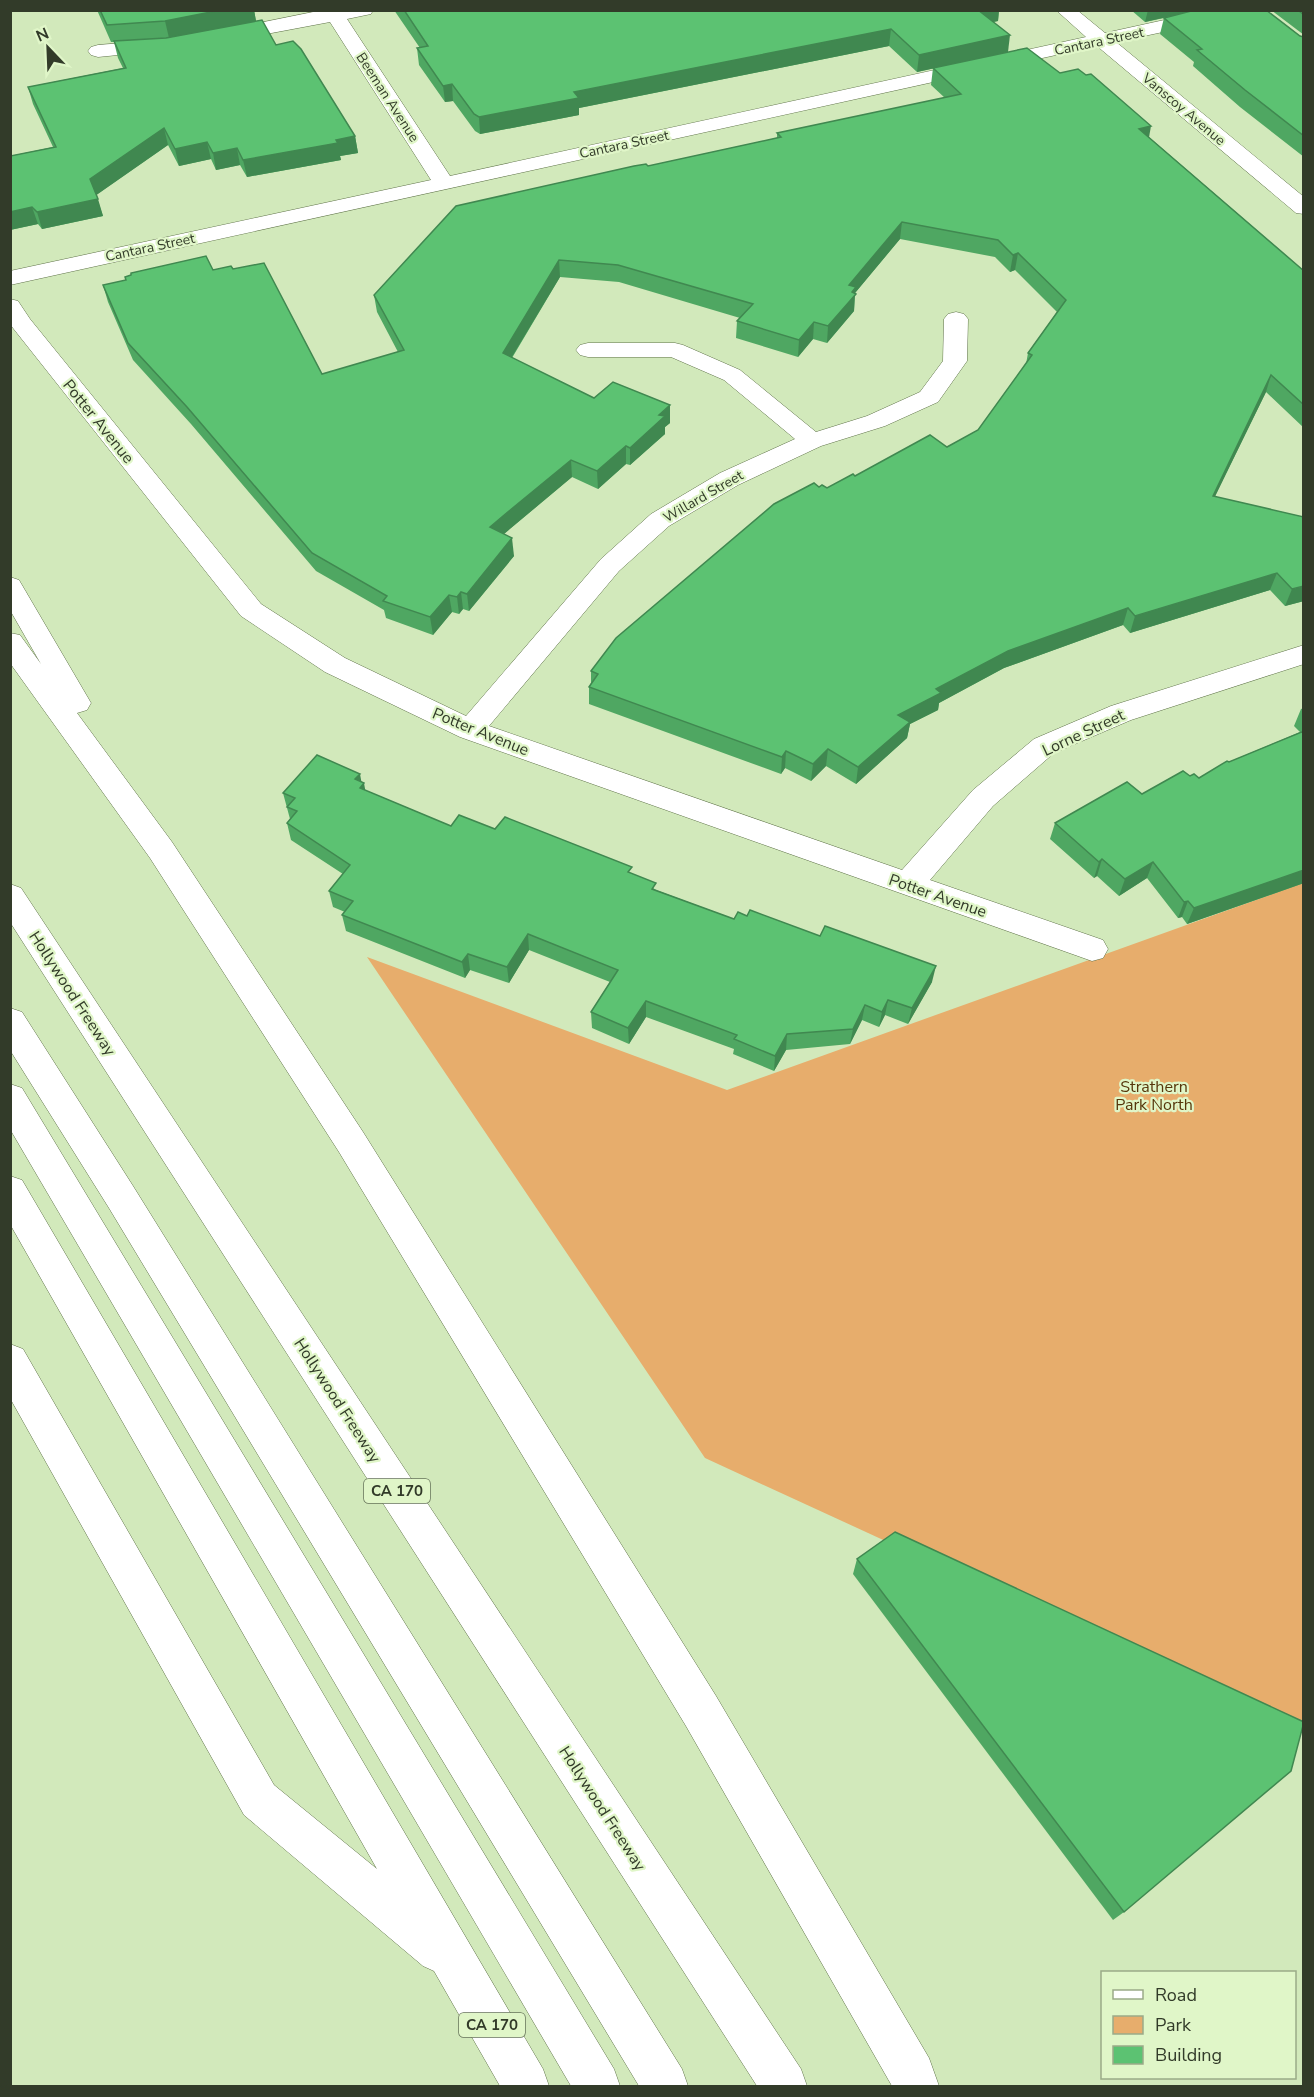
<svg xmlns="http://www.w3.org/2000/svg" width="1314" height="2097" font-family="'Nunito Sans',sans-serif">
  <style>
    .green { fill: #e7ad6c }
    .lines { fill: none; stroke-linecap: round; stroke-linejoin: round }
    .minor-casing { stroke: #60734a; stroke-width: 1 }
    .highway-casing { stroke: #60734a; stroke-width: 1 }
    .minor { fill: #fff; fill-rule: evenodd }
    .highway { fill: #fff; fill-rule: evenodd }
    .wall { fill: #4fa762 }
    .shaded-wall { fill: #408850 }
    .building { fill: #5cc272; stroke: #408850; stroke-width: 1.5 }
    .labels { text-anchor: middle; stroke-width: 4.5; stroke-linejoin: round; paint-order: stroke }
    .far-street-label { font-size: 14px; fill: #323b29; stroke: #e0f6c8 }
    .shield { fill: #e0f6c8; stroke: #667359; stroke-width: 1.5 }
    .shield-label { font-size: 15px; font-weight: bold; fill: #323b29 }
    .street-label { font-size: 16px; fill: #323b29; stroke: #e0f6c8 }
    .park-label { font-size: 16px; fill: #56360b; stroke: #e0f6c8 }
  </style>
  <rect width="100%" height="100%" fill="#d2e9bb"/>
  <polygon class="green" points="1303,883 1303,1733 705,1458 367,957 727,1090"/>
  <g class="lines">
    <g class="minor-casing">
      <g id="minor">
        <polygon points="323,10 373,10 371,14 347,19 450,176 1086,37 1056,10 1077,10 1105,33 1210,10 1247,10 1245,14 1238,16 1116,42 1304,197 1304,214 1296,213 1097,46 10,285 10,271 431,180 330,22 224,42 217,40 214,36 217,32 224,30"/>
        <polygon points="161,40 168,42 171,46 168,50 98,57 91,55 88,51 91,47 98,45"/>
        <polygon points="10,299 18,301 30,319 261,604 345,658 466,716 601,559 651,514 720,473 795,439 724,380 671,357 588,357 580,355 576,350 580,345 588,343 675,343 683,345 740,370 816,432 867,416 920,392 943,361 944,319 948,314 956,312 964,314 968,319 967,361 938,402 885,426 821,446 738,485 669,526 619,571 489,726 902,870 973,790 1034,739 1111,706 1304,645 1304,664 1131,720 1054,753 993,806 930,880 1103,940 1108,949 1103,958 1092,961 460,737 325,672 241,616 13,328 10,324"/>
      </g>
    </g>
    <g class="highway-casing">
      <g id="highway">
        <polygon points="10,577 19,580 91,703 87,710 77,713 172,842 363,1132 716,1696 929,2058 939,2086 892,2086 686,1726 339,1152 150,858 10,663 10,633 20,635 41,664 10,610"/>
        <polygon points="10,884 21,888 801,2069 807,2086 757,2086 10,922"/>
        <polygon points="10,1008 22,1012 133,1186 682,2069 688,2086 639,2086 109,1208 10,1050"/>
        <polygon points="10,1084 22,1088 614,2069 620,2086 571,2086 10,1129"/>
        <polygon points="10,1176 22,1180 543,2069 549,2086 500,2086 434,1971 423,1966 244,1815 10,1398 10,1344 23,1349 274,1785 377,1869 10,1224"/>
      </g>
    </g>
    <use href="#minor" class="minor"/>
    <use href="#highway" class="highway"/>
  </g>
  <g class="wall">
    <polygon points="97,10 254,10 256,21 276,45 355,136 358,153 340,156 341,160 247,177 240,165 216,170 211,159 179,166 168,145 96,195 103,216 42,229 38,224 10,230 10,156 53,147 33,104 28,87 123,68 118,58 114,42 111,42"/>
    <polygon points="394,10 999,10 998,21 993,22 1008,52 917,72 889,46 579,108 579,115 480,134 475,131 453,101 445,102 419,65 417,48 420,48"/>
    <polygon points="1131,10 1266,10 1300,36 1304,37 1304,157 1240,107 1193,66 1194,62 1160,34 1164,18 1145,22"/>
    <polygon points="1271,10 1304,10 1304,35"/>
    <polygon points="933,68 1060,73 1149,137 1304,271 1304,428 1266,392 1215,496 1304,601 1285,606 1270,590 1130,633 1123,625 1004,668 939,703 938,710 910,724 907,738 856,784 826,766 811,781 785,768 781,774 589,704 589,687 591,683 591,671 819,487 827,488 855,476 947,447 978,430 1026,364 1028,353 1057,312 1015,270 1010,272 995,257 900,239 855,293 854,311 827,343 813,339 798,357 736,338 737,321 740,318 619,282 560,277 512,358 594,398 670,423 665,427 665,434 630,465 626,464 598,489 572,477 505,533 503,534 514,556 469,611 463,609 459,614 452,612 433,635 386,618 384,610 316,571 191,424 133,360 108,302 103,285 213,270 233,269 322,374 398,352 377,312 374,295 648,166 777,138 777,133 945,98 931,85"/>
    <polygon points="1304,708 1304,883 1187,924 1182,917 1178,918 1147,878 1119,896 1097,876 1094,878 1050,839 1055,823 1142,794 1190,776 1199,778 1229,762 1300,732 1294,726 1301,709"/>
    <polygon points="362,783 365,790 451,826 495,829 632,874 656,890 734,919 747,916 932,982 908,1024 885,1015 879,1027 862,1020 850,1044 786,1050 774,1071 733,1054 734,1049 646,1017 629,1044 592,1028 591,1012 610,982 529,950 509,983 470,970 465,978 346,931 342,915 345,912 333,907 329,891 343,874 291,840 287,823 290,819 283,793"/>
    <polygon points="857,1559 1124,1912 1113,1920 853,1574"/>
  </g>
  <g class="shaded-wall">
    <polygon points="221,10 254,10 256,21 169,38 165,21"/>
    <polygon points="976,10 999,10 998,21 974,26"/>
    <polygon points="1148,10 1197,10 1145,22"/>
    <polygon points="891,29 889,46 579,108 579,115 480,134 479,117 574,92"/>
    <polygon points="1010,35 1008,52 917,72 919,55"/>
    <polygon points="452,84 453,101 445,102 443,86"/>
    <polygon points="1151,126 1148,143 1139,129"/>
    <polygon points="164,128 168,145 95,196 90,179"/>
    <polygon points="355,136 358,153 340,156 341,160 247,177 243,160"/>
    <polygon points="207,142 211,159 179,166 175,149"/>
    <polygon points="237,148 240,165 216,170 213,153"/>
    <polygon points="98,199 103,216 42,229 37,212"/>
    <polygon points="32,207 38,224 10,230 10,212"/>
    <polygon points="902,222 900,239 855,293 854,311 827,343 828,326 849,285"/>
    <polygon points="1018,253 1015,270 1010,272 1013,255"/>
    <polygon points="559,260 560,277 504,370 503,353"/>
    <polygon points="814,322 813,339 798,357 799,340"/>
    <polygon points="1271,375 1266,392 1207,513 1213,496"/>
    <polygon points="670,405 670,423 665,427 665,434 630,465 630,448 659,415"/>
    <polygon points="626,446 626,464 598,489 597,471"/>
    <polygon points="571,460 572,477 492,544 490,527"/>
    <polygon points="512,538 514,556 469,611 467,594"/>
    <polygon points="1277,573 1270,590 1130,633 1135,616"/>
    <polygon points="1304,586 1304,601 1285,606 1292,589"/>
    <polygon points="461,592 463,609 459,614 457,597"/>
    <polygon points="449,595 452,612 433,635 430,617"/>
    <polygon points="1128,608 1123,625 1004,668 939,703 938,710 910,724 907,738 856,784 858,767 898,715 936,689 1008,651"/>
    <polygon points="828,749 826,766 811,781 813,764"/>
    <polygon points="786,751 785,768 781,774 782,757"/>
    <polygon points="360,774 362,785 364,783 367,800 355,779"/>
    <polygon points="1102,859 1097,876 1094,878 1099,862"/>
    <polygon points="1153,862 1147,878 1119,896 1125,879"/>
    <polygon points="1304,870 1304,883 1187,924 1194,908"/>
    <polygon points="1188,901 1182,917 1178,918 1184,902"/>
    <polygon points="528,934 529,950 509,983 507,967"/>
    <polygon points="468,954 470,970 465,978 462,962"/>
    <polygon points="936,966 932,982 908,1024 912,1008"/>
    <polygon points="888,1000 885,1015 879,1027 882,1012"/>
    <polygon points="646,1001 646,1017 629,1044 628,1028"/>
    <polygon points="865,1005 862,1020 850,1044 853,1029"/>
    <polygon points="787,1034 786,1050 774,1071 775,1056"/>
  </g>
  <g class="building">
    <polygon points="100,10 221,10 165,21 107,25"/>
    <polygon points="404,10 978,10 1010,35 919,55 891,29 574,92 579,98 479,117 474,114 452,84 443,86 417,48 428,46"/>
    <polygon points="1195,10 1266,10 1300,36 1304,37 1304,136 1245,90 1197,50 1202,49 1164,18"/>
    <polygon points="1298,10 1304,10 1304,15"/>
    <polygon points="262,20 276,45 293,41 301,49 355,136 336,140 338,143 243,160 237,148 213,153 207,142 175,149 164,128 90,179 98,199 37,212 32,207 10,212 10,156 56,147 28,87 126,68 114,41 166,38"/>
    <polygon points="1027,48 1060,73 1078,69 1086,75 1091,74 1151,126 1139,129 1304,271 1304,405 1271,375 1213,496 1304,517 1304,586 1292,589 1277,573 1135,616 1128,608 1008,651 936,689 941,693 898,715 910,722 858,767 828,749 813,764 786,751 782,757 589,687 598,674 591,671 616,638 774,504 814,483 819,487 822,485 827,488 853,474 855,476 930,435 947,447 978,430 1032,355 1028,353 1066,300 1018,253 1013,255 998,240 902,222 849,285 856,287 852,292 856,294 828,326 814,322 799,340 737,321 753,304 618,265 559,260 503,353 594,398 613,382 670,405 659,415 665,416 630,448 626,446 597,471 571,460 503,516 490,527 512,538 467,594 461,592 457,597 449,595 430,617 383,601 387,596 312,553 187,407 128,343 103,285 126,280 125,277 131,275 131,273 206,256 213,270 231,266 233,269 264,263 322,374 404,350 374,295 456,206 634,166 646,164 648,166 781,137 777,133 961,94 933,68"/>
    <polygon points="1304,731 1304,870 1194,908 1188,901 1184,902 1153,862 1125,879 1102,859 1099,862 1055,823 1127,782 1142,794 1183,771 1190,776 1194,774 1199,778 1227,761 1229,762"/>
    <polygon points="317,755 360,774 355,779 364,783 360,788 451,826 459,815 495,829 505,817 632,867 628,872 656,883 652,889 734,919 738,912 747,916 750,910 820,936 825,926 936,966 912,1008 888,1000 882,1012 865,1005 853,1029 787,1034 775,1056 734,1039 737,1035 646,1001 628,1028 591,1012 618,970 528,934 507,967 468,954 462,962 342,915 353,901 329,891 350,865 287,823 297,811 287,807 295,798 283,793"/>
    <polygon points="895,1532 1304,1722 1291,1771 1124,1912 857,1559"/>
  </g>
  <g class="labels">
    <g class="far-street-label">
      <text transform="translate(1099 41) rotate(-12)" y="5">Cantara Street</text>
      <text transform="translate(388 97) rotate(57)" y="5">Beeman Avenue</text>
      <text transform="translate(1184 109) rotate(40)" y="5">Vanscoy Avenue</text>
      <text transform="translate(624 144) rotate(-12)" y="5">Cantara Street</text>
      <text transform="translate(150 247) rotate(-12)" y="5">Cantara Street</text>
      <text transform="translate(703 496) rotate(-30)" y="5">Willard Street</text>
    </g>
    <g class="shield">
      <rect x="364" y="1479" width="66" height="24" rx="4.5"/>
      <rect x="459" y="2013" width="66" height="24" rx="4.5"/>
    </g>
    <g class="shield-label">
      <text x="397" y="1496">CA 170</text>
      <text x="492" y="2030">CA 170</text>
    </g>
    <g class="street-label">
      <text transform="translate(99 421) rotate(51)" y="6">Potter Avenue</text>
      <text transform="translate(481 731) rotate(22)" y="6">Potter Avenue</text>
      <text transform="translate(1083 732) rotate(-25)" y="6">Lorne Street</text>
      <text transform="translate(938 895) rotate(19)" y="6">Potter Avenue</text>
      <text transform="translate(73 993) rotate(57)" y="6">Hollywood Freeway</text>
      <text transform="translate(338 1400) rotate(57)" y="6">Hollywood Freeway</text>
      <text transform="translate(603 1808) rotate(57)" y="6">Hollywood Freeway</text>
    </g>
    <g class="park-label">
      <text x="1154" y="1092">Strathern<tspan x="1154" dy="18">Park North</tspan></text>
    </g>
  </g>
  <rect width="1314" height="2097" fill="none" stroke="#323b29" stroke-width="24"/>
  <rect x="1101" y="1971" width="195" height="108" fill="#e0f6c8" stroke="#9aab88" stroke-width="1.5"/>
  <rect x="1113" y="1990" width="30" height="9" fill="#ffffff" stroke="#9aab88" stroke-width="1.5"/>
  <text x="1155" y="2001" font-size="18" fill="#323b29">Road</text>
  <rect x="1113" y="2016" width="30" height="18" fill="#e7ad6c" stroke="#9aab88" stroke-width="1.5"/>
  <text x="1155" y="2031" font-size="18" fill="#323b29">Park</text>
  <rect x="1113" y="2046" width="30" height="18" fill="#5cc272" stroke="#9aab88" stroke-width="1.5"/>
  <text x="1155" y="2061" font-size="18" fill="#323b29">Building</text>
  <g transform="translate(48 48) rotate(337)" stroke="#e0f6c8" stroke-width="4.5" paint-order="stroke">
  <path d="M0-4.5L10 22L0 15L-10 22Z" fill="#323b29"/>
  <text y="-9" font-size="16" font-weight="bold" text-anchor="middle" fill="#323b29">N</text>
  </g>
</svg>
